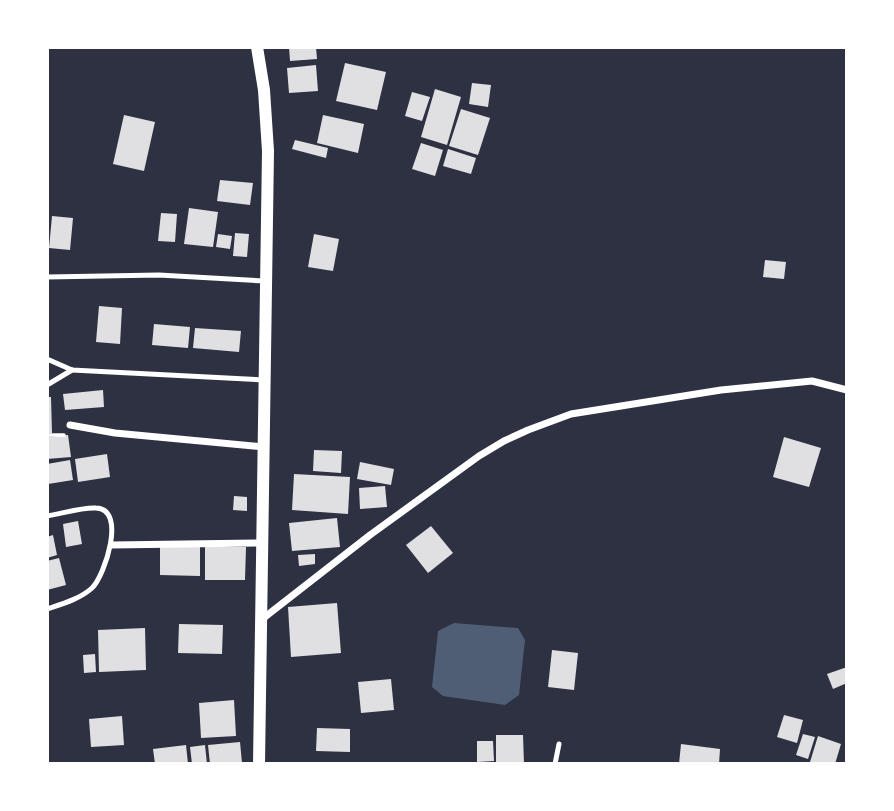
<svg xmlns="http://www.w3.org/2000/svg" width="894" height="811" font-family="Roboto,sans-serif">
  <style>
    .water { fill: #4f5d75 }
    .building { fill: #e0e0e3 }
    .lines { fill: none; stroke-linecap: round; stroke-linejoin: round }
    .path { stroke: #fff; stroke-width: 3.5 }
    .service { stroke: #fff; stroke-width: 5 }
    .minor { stroke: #fff; stroke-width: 7 }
    .tertiary { stroke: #fff; stroke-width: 12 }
  </style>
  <rect width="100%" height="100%" fill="#2d3142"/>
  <polygon class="water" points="454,623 518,628 525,640 519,695 505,705 443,696 432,687 438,631"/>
  <g class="building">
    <polygon points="289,47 316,47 317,59 290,61"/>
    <polygon points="345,63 386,72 377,110 336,101"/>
    <polygon points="316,65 318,91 289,93 287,68"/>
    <polygon points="472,83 491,85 488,107 469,104"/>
    <polygon points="435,89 461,97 447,145 421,137"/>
    <polygon points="412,92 430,97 422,121 405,116"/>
    <polygon points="461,109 490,118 478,155 449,146"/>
    <polygon points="124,115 155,122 144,171 113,164"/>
    <polygon points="323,115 364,124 358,153 317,143"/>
    <polygon points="295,140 328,148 326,158 292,149"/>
    <polygon points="421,143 443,150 435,176 412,169"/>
    <polygon points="448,149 476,158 471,174 443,166"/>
    <polygon points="220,180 253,183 250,205 217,201"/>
    <polygon points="189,208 218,212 213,247 184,244"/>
    <polygon points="161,213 177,214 175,242 158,241"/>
    <polygon points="52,216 73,218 70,250 49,248"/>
    <polygon points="235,233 249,234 247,257 233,256"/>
    <polygon points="218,234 232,236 230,249 216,247"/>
    <polygon points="314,234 339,239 333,271 308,267"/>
    <polygon points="765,260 786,262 784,279 763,277"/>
    <polygon points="99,306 122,308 120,344 96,342"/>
    <polygon points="154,324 190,327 188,348 152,345"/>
    <polygon points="195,328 241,331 239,352 193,348"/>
    <polygon points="103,390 104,407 65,410 63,394"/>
    <polygon points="47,397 51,397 52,433 47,434"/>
    <polygon points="68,435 71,457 47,459 47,437"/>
    <polygon points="784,437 821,448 809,487 773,477"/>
    <polygon points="314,450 342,451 341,473 313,471"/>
    <polygon points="107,454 110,477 78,482 75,459"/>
    <polygon points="70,460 73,480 48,484 47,464"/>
    <polygon points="360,462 394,469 391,485 357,479"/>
    <polygon points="294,474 350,477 348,514 292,510"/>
    <polygon points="385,486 387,507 360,509 359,488"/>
    <polygon points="234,496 247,497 247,511 233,510"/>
    <polygon points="337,518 340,547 292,551 289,523"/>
    <polygon points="78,521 82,544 66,547 63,524"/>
    <polygon points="431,526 453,553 428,573 406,545"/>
    <polygon points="53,535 57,555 47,558 47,537"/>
    <polygon points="160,544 200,546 200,576 160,575"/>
    <polygon points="205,547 246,547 245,580 205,580"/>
    <polygon points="315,554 315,564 299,566 298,555"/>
    <polygon points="59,558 66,585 47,590 47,561"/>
    <polygon points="337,603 341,653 291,657 288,607"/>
    <polygon points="179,624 223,625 222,654 178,653"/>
    <polygon points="145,628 146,670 99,672 98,630"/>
    <polygon points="552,650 578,653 574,690 548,687"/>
    <polygon points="95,654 96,672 84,673 83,655"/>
    <polygon points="847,667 847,683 833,689 827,674"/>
    <polygon points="391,679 394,710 361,713 358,682"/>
    <polygon points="234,700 236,736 201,738 199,703"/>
    <polygon points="784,715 803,720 797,743 777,737"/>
    <polygon points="122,716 124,745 91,747 89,719"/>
    <polygon points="317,728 350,729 350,752 316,751"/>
    <polygon points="803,734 815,737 808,759 796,755"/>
    <polygon points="496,735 523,735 524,764 496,764"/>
    <polygon points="818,736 841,744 835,764 810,762"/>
    <polygon points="477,741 493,741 494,761 477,762"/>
    <polygon points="240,742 242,763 210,764 208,745"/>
    <polygon points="681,744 720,749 719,764 679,764"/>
    <polygon points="186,745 188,764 155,764 153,749"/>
    <polygon points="205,745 207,764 192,764 190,747"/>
  </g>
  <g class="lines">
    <polyline class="path" points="47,435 64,435"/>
    <g class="service">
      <polyline points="47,277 159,275 264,281"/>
      <polyline points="47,359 72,370 266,380"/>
      <polyline points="47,385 72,370"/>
      <path d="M47,516C62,514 81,507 96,508C127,509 105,575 92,588C80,599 62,604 47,609"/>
      <polyline points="555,764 559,744"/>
    </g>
    <g class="minor">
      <polyline points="70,425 115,433 264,447"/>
      <polyline points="112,545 262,543"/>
      <polyline points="261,620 370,535 479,456 504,441 528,430 571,414 721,390 812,381 847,390"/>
    </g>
    <polyline class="tertiary" points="257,47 264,90 268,151 259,764"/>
  </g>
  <rect width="894" height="811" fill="none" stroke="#ffffff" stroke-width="98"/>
</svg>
